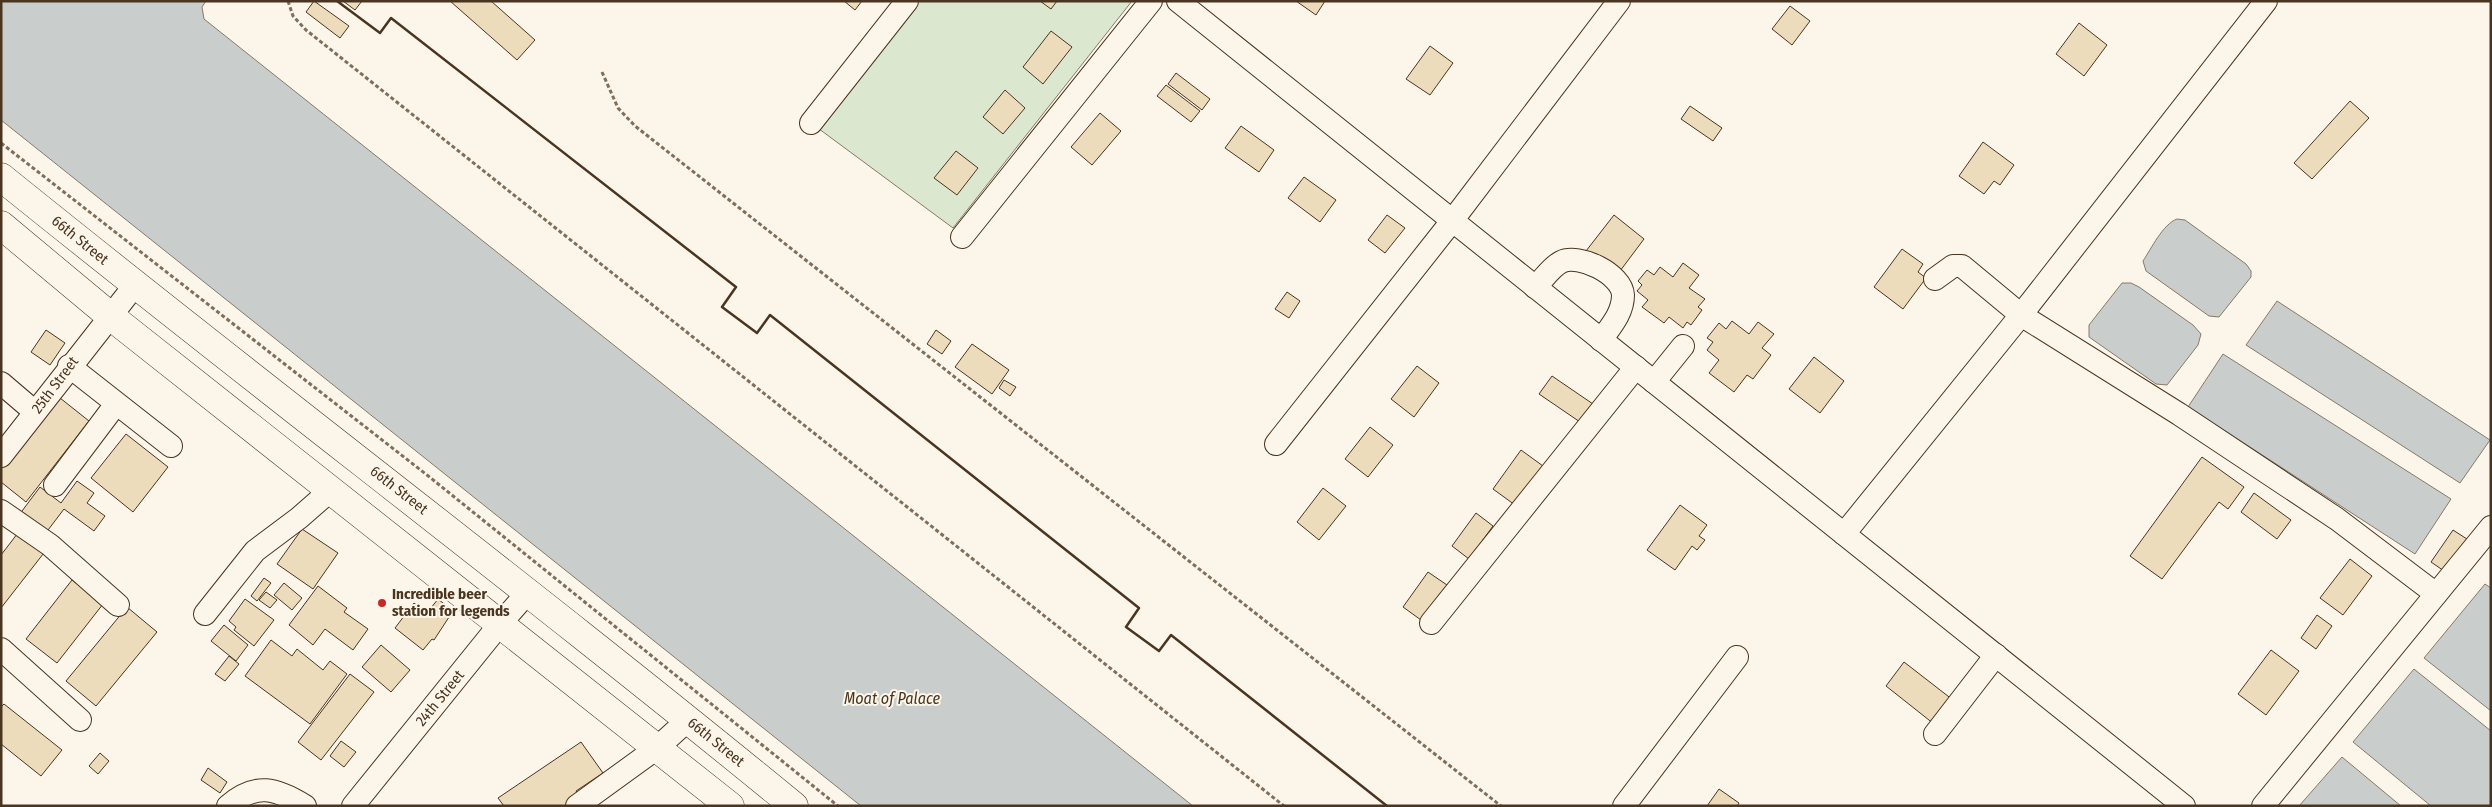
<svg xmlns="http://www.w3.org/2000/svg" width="2492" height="807" font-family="'Fira Sans Condensed',sans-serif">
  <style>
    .green { fill: #dce7d0; stroke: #887966 }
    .water { fill: #c9cecd; stroke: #887966 }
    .building { fill: #ecdcbc; stroke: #4a3520 }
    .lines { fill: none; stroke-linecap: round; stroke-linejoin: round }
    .minor-casing { stroke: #4a3520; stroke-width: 24 }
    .major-casing { stroke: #4a3520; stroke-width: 29 }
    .path { stroke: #7f6f5c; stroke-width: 3; stroke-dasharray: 4 2.5; stroke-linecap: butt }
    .minor { stroke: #fbf6e9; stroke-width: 22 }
    .major { stroke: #fbf6e9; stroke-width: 28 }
    .wall { stroke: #4a3520; stroke-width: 2.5 }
    .poi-dot { fill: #c62828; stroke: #fbf6e9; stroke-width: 2 }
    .labels { text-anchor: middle; stroke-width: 4; stroke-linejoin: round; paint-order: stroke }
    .street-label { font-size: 15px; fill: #4a3520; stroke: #fbf6e9 }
    .poi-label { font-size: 15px; font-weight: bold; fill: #4a3520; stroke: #fbf6e9; text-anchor: start }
    .water-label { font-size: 16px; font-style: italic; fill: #4a3520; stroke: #fbf6e9 }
  </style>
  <rect width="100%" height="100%" fill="#fbf6e9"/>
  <polygon class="green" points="907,1 1132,1 953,228 811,123"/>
  <g class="water">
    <polygon points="1,1 206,1 202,7 204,19 1193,806 861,806 1,120"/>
    <path d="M2177,219L2185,220L2246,264L2251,271V277L2219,317L2209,316L2146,271L2143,261C2151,249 2163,224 2177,219Z"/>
    <polygon points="2122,283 2131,283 2139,287 2193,325 2201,334 2198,345 2167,385 2156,384 2089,337 2089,325"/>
    <polygon points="2277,301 2490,440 2460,483 2246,345"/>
    <polygon points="2223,354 2451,499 2415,554 2188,407"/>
    <polygon points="2485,584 2491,588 2491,711 2424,658"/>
    <polygon points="2414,669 2491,731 2491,806 2431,806 2353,742"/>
    <polygon points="2342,757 2401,806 2299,806"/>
  </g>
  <g class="building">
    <polygon points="314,1 349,26 340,38 306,12"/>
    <polygon points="343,1 362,1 355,10"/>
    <polygon points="450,1 491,1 535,40 517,60"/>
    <polygon points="844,1 862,1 855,10"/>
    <polygon points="1040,1 1057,1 1051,9"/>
    <polygon points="1296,1 1325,1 1316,15"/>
    <polygon points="1790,6 1810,21 1792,45 1772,29"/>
    <polygon points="2079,23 2107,45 2084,76 2056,54"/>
    <polygon points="1051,31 1072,47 1043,84 1023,67"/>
    <polygon points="1430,46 1453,63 1430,95 1406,79"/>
    <polygon points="1176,73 1210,99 1202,110 1168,84"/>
    <polygon points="1166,85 1200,111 1191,122 1157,96"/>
    <polygon points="1005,90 1025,108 1003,134 983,117"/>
    <polygon points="2350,101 2369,118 2312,179 2294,163"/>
    <polygon points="1690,106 1722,128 1713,141 1681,119"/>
    <polygon points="1100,113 1121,131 1092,165 1071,147"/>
    <polygon points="1241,126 1274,150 1259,172 1225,148"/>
    <polygon points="1983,142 2014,165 2000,185 1994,181 1984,194 1959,176"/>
    <polygon points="956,151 978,168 957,195 934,178"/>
    <polygon points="1304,177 1336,200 1320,222 1288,198"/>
    <polygon points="1387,215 1405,228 1385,253 1368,240"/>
    <polygon points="1614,215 1644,239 1617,275 1586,251"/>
    <polygon points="1902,249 1923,264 1918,272 1926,278 1903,309 1874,287"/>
    <polygon points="1683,263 1699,275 1689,288 1705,299 1698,307 1702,310 1691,325 1687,322 1683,328 1669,317 1664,323 1642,307 1648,300 1637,291 1642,285 1638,281 1647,270 1654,275 1660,267 1673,277"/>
    <polygon points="1287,292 1300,301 1289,318 1275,309"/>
    <polygon points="1732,321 1749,334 1758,322 1774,334 1762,348 1771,355 1753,379 1747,375 1734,392 1709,373 1719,360 1707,350 1713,342 1707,338 1719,323 1726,329"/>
    <polygon points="46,330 65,343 50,365 31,352"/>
    <polygon points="936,330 951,341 942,354 927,344"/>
    <polygon points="972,344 1009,370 992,394 955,367"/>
    <polygon points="1814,357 1844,381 1820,413 1789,389"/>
    <polygon points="1417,366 1439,383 1414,417 1391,399"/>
    <polygon points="1552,376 1593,404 1580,422 1539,394"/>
    <polygon points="1004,380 1016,387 1010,396 999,388"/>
    <polygon points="55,394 89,421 26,502 1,482 1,462"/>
    <polygon points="1370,427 1393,445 1368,477 1345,459"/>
    <polygon points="126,434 168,467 133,512 91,478"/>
    <polygon points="1521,450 1543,466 1515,505 1493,489"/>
    <polygon points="2202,457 2244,487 2228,509 2219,502 2162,579 2130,556"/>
    <polygon points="77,481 94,493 87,503 105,516 94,531 64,509 45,534 19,515 40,487 61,503"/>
    <polygon points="1323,488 1346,506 1319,540 1297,522"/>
    <polygon points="2254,493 2291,520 2277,539 2241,512"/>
    <polygon points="1680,505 1707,525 1699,536 1705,540 1697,550 1692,546 1675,570 1647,550"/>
    <polygon points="1476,513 1493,526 1469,559 1452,546"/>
    <polygon points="21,529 47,549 1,608 1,555"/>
    <polygon points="302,529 338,553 313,589 277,564"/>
    <polygon points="2453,530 2470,541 2447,573 2431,562"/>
    <polygon points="2350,559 2372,576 2343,615 2320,598"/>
    <polygon points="1428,572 1447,585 1421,620 1403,607"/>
    <polygon points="264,578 271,583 257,601 251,596"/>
    <polygon points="72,580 103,604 57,663 26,639"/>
    <polygon points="284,583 302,598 292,610 274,595"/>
    <polygon points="318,586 347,608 344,612 368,629 353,650 325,629 313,645 289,625"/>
    <polygon points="266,592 277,600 270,608 259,600"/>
    <polygon points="245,599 274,620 254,646 234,630 236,627 229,621"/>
    <polygon points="438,599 453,611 434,640 432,639 423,650 395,628 414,603 427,613"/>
    <polygon points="127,607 157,632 96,706 66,681"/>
    <polygon points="2317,615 2332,626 2316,649 2301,638"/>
    <polygon points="224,625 248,645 236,661 211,641"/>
    <polygon points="271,640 292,656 297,649 323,670 330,661 347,674 310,724 245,676"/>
    <polygon points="381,645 410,670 391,692 362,667"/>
    <polygon points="2271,650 2299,671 2266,715 2238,694"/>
    <polygon points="229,656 239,664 225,681 215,674"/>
    <polygon points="1904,662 1953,700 1934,724 1886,686"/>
    <polygon points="350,674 374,692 321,760 298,742"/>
    <polygon points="4,704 62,750 41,776 1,744 1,707"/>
    <polygon points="341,741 356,752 344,767 330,756"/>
    <polygon points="581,742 603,773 576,791 586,806 504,806 498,798"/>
    <polygon points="100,753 109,761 98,774 89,766"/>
    <polygon points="208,768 227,782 220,793 201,780"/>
    <polygon points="1719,789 1739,803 1737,806 1707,806"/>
  </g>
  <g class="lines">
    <g class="minor-casing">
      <g id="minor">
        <polyline points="1178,1 2184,806"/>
        <polyline points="811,123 907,1"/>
        <polyline points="962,237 1151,1"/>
        <polyline points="1935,279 1953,266 1962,266 2021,315 2179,414 2337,519 2436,594"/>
        <path d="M1535,287C1543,280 1551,267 1561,262C1579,253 1622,274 1623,295C1623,313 1611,326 1601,340"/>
        <polyline points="69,366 171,446"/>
        <polyline points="1654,382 1683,346"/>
        <polyline points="1,383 35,412"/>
        <polyline points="1276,444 1452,221 1619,1"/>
        <polyline points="1,456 135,285"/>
        <polyline points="55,485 116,404"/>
        <polyline points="1,511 50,545 118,605"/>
        <polyline points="1844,534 2021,315 2266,1"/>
        <polyline points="205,614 255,551 299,518 331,490"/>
        <polyline points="1431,623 1636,367"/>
        <polyline points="1,649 80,720"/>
        <polyline points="1935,734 1996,655"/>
        <path d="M228,806C256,782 276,788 305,806"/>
        <polyline points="353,806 500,624 529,591"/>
        <polyline points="577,806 657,748 689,719"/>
        <polyline points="1624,806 1737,657"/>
        <polyline points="2263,806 2491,527"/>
      </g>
    </g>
    <g class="major-casing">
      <g id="major">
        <path d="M1,177C263,389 533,592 794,806"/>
        <polyline points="1,225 109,315 730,806"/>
      </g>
    </g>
    <g class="path">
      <polyline points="288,1 293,16 306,30 1284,806"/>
      <polyline points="602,72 618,108 635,126 1501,806"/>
      <polyline points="1,143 427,475 838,806"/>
    </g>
    <use href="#minor" class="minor"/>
    <use href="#major" class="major"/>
    <polyline class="wall" points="337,1 380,33 391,18 736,287 722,307 757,333 770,315 1139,608 1126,627 1159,651 1171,635 1387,806"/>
  </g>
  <circle class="poi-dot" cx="382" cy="603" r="5"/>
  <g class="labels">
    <g class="street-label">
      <text transform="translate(80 240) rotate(39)" y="5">66th Street</text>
      <text transform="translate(55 385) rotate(-53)" y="5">25th Street</text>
      <text transform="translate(399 490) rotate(38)" y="5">66th Street</text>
      <text transform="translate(440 698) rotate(-51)" y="5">24th Street</text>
      <text transform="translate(716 742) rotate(39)" y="5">66th Street</text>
    </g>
    <g class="poi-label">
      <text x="392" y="599">Incredible beer<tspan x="392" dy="17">station for legends</tspan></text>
    </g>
    <g class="water-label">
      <text x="892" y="704">Moat of Palace</text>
    </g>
  </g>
  <rect width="2492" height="807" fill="none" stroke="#4a3520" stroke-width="5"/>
</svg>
